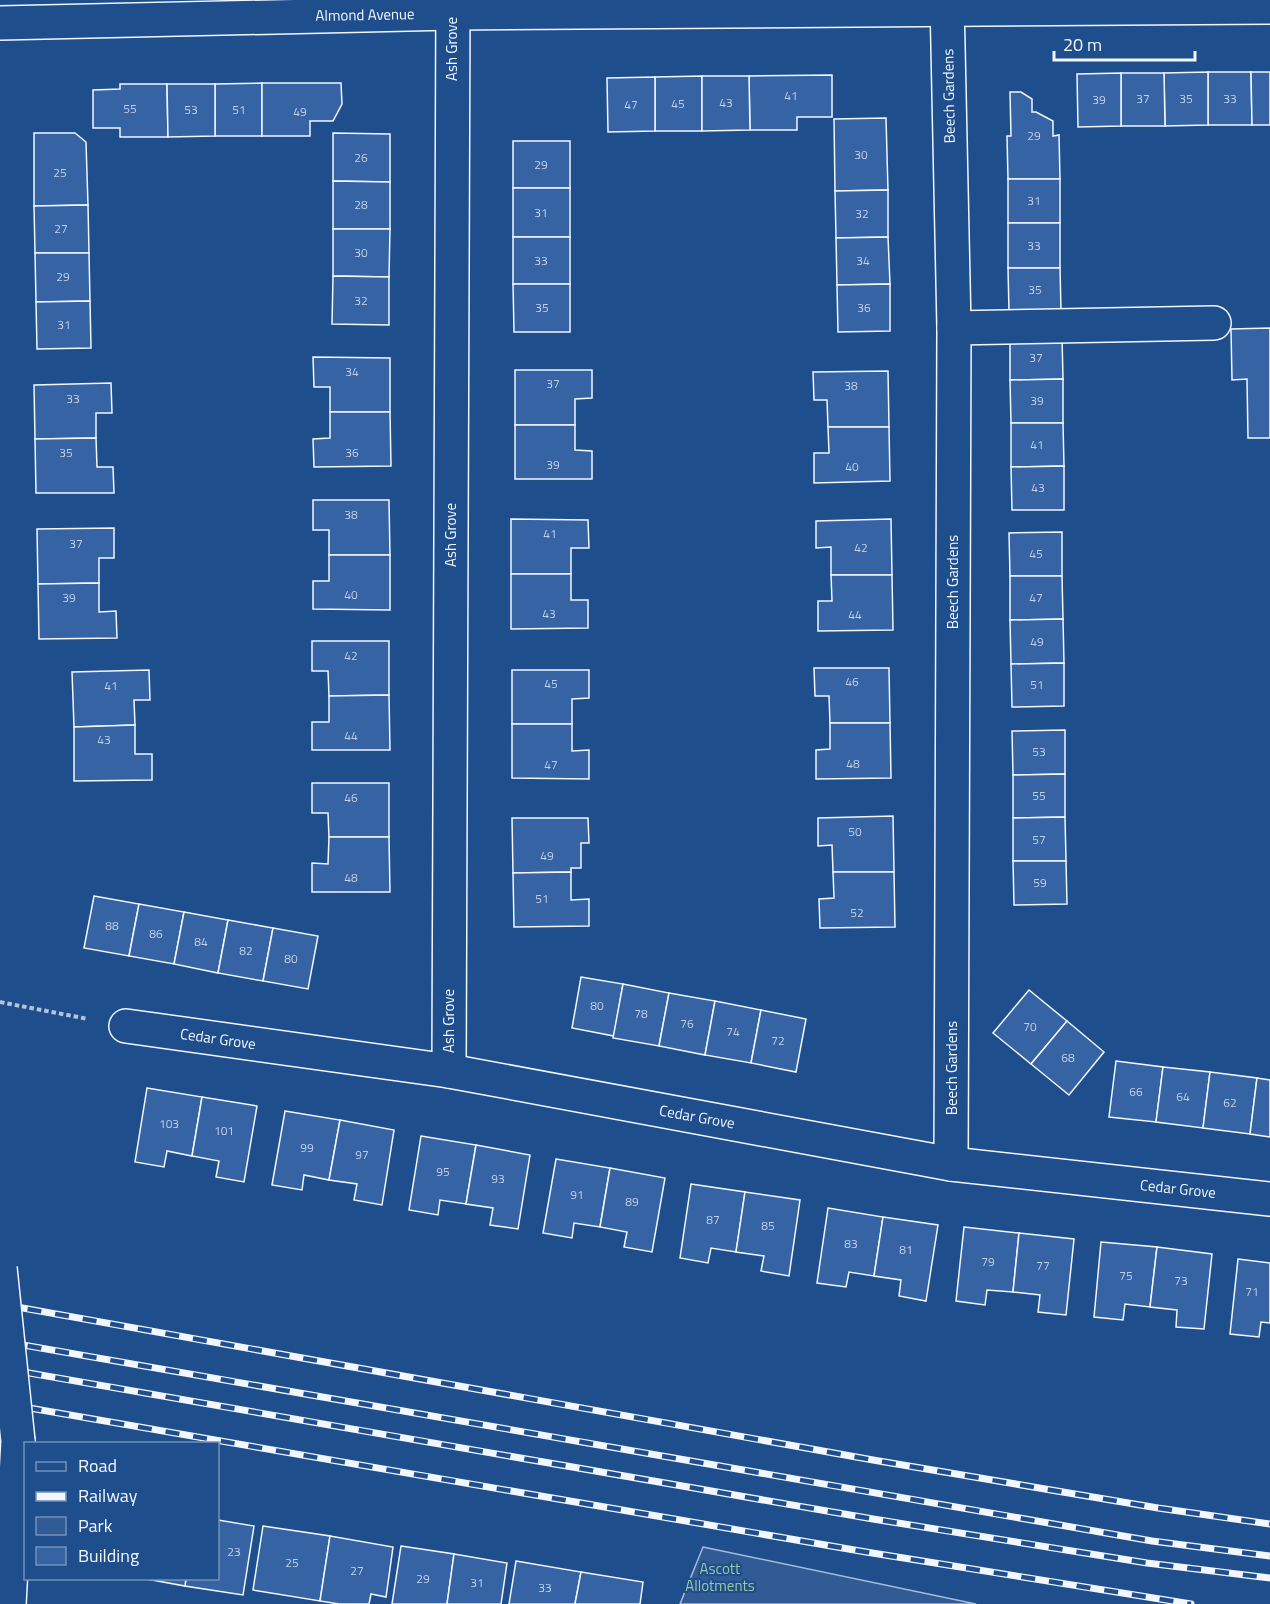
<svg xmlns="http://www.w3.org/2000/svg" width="1270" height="1604" font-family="'Titillium Web',sans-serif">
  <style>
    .green { fill: #305b95; stroke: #a8bbd7; stroke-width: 1.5 }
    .building { fill: #3563a3; stroke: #f2f6ff; stroke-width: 1.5 }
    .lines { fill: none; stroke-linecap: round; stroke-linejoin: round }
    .minor-casing { stroke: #f2f6ff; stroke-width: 36 }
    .path { stroke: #b3c4dc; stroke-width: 4; stroke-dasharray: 4.5 3; stroke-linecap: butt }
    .minor { stroke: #1f4e8c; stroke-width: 33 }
    .rail-casing { stroke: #f2f6ff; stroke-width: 7 }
    .rail { stroke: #1f4e8c; stroke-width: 4.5; stroke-dasharray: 14; stroke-linecap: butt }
    .minor-bridge-casing { stroke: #f2f6ff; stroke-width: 36; stroke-linecap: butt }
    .minor-bridge { stroke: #1f4e8c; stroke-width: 33 }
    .labels { text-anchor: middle; stroke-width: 4.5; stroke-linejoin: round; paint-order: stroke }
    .number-label { font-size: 12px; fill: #c3d1e8 }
    .street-label { font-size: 15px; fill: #f2f6ff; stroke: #1f4e8c }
    .park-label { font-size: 15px; fill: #97c8a6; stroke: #1f4e8c }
  </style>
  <rect width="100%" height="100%" fill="#1f4e8c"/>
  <polygon class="green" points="703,1547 976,1604 680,1604"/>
  <g class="building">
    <polygon points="1208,72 1251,72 1252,125 1208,125"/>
    <polygon points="1208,72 1208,125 1165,126 1164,73"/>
    <polygon points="1251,72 1270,72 1270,125 1252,125"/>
    <polygon points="1121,73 1164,73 1165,126 1121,126"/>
    <polygon points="1121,73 1121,126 1078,127 1077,74"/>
    <polygon points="832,75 832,117 797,117 797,130 750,130 749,76"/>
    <polygon points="702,76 702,131 655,131 655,77"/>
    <polygon points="702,76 749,76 750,130 702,131"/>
    <polygon points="655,77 655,131 608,132 607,78"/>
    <polygon points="262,83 262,136 215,136 215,84"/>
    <polygon points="262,83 341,83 342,104 333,121 310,121 310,136 262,136"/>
    <polygon points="120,84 167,84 168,137 120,137 120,128 93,128 93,90 120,89"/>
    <polygon points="167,84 215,84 215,136 168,137"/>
    <polygon points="1010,92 1021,92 1032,99 1032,112 1036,112 1053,121 1053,136 1059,135 1060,179 1008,179 1007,136 1011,136"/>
    <polygon points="886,118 888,190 835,191 834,119"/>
    <polygon points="34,133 75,133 86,142 88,205 34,206"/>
    <polygon points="333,133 390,134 390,182 333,181"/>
    <rect x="513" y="141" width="57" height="47"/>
    <rect x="1008" y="179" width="52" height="44"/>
    <polygon points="333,181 390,182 390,229 333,229"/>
    <rect x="513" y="188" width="57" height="49"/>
    <polygon points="888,190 888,237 836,238 835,191"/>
    <polygon points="88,205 89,253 35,253 34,206"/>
    <rect x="1008" y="223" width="52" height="45"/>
    <polygon points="333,229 390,229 389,277 333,276"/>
    <rect x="513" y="237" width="57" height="47"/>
    <polygon points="888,237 890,284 837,285 836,238"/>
    <polygon points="35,253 89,253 90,301 36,302"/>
    <polygon points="1008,268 1060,268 1061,311 1009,312"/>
    <polygon points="333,276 389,277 389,325 332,324"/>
    <polygon points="513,284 570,284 570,332 514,332"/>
    <polygon points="890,284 890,331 838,332 837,285"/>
    <polygon points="90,301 91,348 37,349 36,302"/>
    <polygon points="1270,328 1270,438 1248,438 1247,379 1232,380 1231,329"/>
    <polygon points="1010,336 1062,336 1063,379 1010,380"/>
    <polygon points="313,357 390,358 390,412 330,412 330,387 314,387"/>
    <polygon points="515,370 592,370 592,398 575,399 575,425 515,425"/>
    <polygon points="888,371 889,427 828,427 827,400 814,400 813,372"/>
    <polygon points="1063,379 1063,423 1011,423 1010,380"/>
    <polygon points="111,383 112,413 96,413 96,438 35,439 34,385"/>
    <polygon points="330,412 390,412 391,466 314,467 313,439 330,438"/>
    <polygon points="1011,423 1063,423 1064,466 1011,467"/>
    <polygon points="515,425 575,425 575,450 592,451 592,479 515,479"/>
    <polygon points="828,427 889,427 890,481 814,483 814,453 829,453"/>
    <polygon points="96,438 97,467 113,467 114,493 36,493 35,439"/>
    <polygon points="1064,466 1064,510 1012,510 1011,467"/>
    <polygon points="313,500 389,500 390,555 329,555 329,530 313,530"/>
    <polygon points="511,519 588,520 589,548 571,548 571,574 511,574"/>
    <polygon points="891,519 892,575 831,575 831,547 816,548 816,521"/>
    <polygon points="114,528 114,558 99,558 99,583 38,584 37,529"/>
    <polygon points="1062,532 1062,576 1010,576 1009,533"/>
    <polygon points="329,555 390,555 390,610 313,609 313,581 329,581"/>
    <polygon points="511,574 571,574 571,600 588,600 588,628 511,629"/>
    <polygon points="831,575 892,575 893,630 818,631 818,601 832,601"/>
    <polygon points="1010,576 1062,576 1063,619 1010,620"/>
    <polygon points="99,583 99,612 116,611 117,638 39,639 38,584"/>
    <polygon points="1063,619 1064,663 1011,664 1010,620"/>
    <polygon points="312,641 389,641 389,695 329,696 328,671 312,671"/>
    <polygon points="1064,663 1064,706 1012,707 1011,664"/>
    <polygon points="814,668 889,668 890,723 830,723 829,696 815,696"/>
    <polygon points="149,670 150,700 134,700 135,725 74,727 72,672"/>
    <polygon points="512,670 589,670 589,698 572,699 572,724 512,724"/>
    <polygon points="389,695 390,750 312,750 312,722 329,722 329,696"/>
    <polygon points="830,723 890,723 891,778 816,779 816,750 830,749"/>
    <polygon points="512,724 572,724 572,751 589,750 589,779 512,778"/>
    <polygon points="135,725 135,754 152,754 152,780 74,781 74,727"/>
    <polygon points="1065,730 1065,774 1013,775 1012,731"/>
    <polygon points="1065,774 1065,817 1013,818 1013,775"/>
    <polygon points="312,783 389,783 389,837 329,837 328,813 312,813"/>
    <polygon points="893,816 894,872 833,872 832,845 818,846 818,818"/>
    <polygon points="1065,817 1066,861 1013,861 1013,818"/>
    <polygon points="512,818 588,818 589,843 581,843 581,868 571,868 571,872 513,873"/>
    <polygon points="329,837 389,837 390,892 312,892 312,863 328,864"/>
    <polygon points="1013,861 1066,861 1067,904 1014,905"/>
    <polygon points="571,872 571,900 589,899 589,926 514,927 513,873"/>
    <polygon points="833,872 894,872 895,927 820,928 819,899 834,898"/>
    <polygon points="94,896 139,904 129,956 84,948"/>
    <polygon points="139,904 184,912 174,964 129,956"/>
    <polygon points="184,912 228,920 218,973 174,964"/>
    <polygon points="228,920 273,928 263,981 218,973"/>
    <polygon points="273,928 318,936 308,989 263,981"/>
    <polygon points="581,977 623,984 614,1036 572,1028"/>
    <polygon points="623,984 669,993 659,1046 613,1038"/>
    <polygon points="1029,990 1067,1021 1031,1064 993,1033"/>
    <polygon points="669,993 715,1001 705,1055 659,1046"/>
    <polygon points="715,1001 761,1010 751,1063 705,1055"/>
    <polygon points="761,1010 806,1019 796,1072 751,1063"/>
    <polygon points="1067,1021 1104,1052 1069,1095 1031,1064"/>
    <polygon points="1116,1061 1163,1067 1156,1122 1109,1117"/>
    <polygon points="1163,1067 1210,1072 1203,1128 1156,1122"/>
    <polygon points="1210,1072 1257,1078 1250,1134 1203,1128"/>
    <polygon points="1257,1078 1270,1080 1270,1137 1250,1134"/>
    <polygon points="147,1088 202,1097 192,1156 167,1151 164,1167 135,1162"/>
    <polygon points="202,1097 257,1106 244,1182 216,1177 219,1161 192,1156"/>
    <polygon points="285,1111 340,1120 329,1180 304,1175 302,1190 272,1185"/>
    <polygon points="340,1120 394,1130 382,1205 354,1200 357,1184 329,1180"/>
    <polygon points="421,1136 476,1145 466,1204 440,1200 438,1215 409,1210"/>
    <polygon points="476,1145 530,1155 518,1229 490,1225 493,1208 466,1204"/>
    <polygon points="556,1159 610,1168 600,1227 574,1223 572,1238 543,1233"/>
    <polygon points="610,1168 665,1178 652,1252 624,1247 627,1232 600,1227"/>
    <polygon points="691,1184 745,1192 736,1252 711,1248 708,1263 680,1258"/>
    <polygon points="745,1192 800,1200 789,1276 761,1271 764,1256 736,1252"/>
    <polygon points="828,1208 883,1217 874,1276 849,1272 846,1287 817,1283"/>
    <polygon points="883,1217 938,1225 926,1301 899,1296 901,1280 874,1276"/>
    <polygon points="964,1227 1019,1233 1013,1292 987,1290 985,1305 956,1301"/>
    <polygon points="1019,1233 1074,1239 1066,1315 1038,1312 1040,1295 1013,1292"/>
    <polygon points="1101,1242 1157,1247 1150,1307 1125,1304 1123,1320 1094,1317"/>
    <polygon points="1157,1247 1212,1254 1204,1329 1176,1327 1177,1310 1150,1307"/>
    <polygon points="1238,1259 1270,1263 1270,1323 1261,1322 1259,1337 1230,1334"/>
    <polygon points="218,1520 254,1526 243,1595 185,1586 186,1578 218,1578"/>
    <polygon points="263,1526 330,1536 320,1601 253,1590"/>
    <polygon points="330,1536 393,1547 386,1597 371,1594 369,1604 339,1604 320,1601"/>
    <polygon points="401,1546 454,1554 447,1604 392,1604"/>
    <polygon points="454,1554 507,1563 501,1604 447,1604"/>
    <polygon points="516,1561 581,1572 575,1604 509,1604"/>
    <polygon points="581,1572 643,1582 640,1604 575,1604"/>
    <polygon points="141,1578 186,1578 185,1586"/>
  </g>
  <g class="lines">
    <g class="minor-casing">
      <g id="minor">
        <polyline points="947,0 954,328 951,1164"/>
        <polyline points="0,23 453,13 1270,7"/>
        <polyline points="954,328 1214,323"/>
        <polyline points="126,1026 449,1071 951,1164 1270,1199"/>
        <polyline points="449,1071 453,0"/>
        <polyline points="9,1604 18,1441"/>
      </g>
    </g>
    <polyline class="path" points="0,1002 88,1019"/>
    <use href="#minor" class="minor"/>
    <g class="rail-casing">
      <g id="rail">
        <polyline points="0,1304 873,1460 1158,1508 1270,1524"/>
        <polyline points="0,1341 1152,1541 1270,1556"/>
        <polyline points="0,1368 873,1519 1147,1563 1270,1578"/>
        <polyline points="0,1403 866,1552 1191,1604"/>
      </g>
    </g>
    <use href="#rail" class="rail"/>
    <g class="minor-bridge-casing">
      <polyline id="minor-bridge" points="0,1268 18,1441"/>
    </g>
    <use href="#minor-bridge" class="minor-bridge"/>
  </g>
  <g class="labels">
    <g class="number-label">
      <text x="791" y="100">41</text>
      <text x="1143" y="103">37</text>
      <text x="1186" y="103">35</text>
      <text x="1230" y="103">33</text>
      <text x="1099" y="104">39</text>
      <text x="726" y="107">43</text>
      <text x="678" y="108">45</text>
      <text x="631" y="109">47</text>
      <text x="130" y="113">55</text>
      <text x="191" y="114">53</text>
      <text x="239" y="114">51</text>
      <text x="300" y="116">49</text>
      <text x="1034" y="140">29</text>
      <text x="861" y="159">30</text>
      <text x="361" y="162">26</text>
      <text x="541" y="169">29</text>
      <text x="60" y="177">25</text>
      <text x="1034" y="205">31</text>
      <text x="361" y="209">28</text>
      <text x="541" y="217">31</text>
      <text x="862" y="218">32</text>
      <text x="61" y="233">27</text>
      <text x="1034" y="250">33</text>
      <text x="361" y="257">30</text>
      <text x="541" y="265">33</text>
      <text x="863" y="265">34</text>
      <text x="63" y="281">29</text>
      <text x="1035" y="294">35</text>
      <text x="361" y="305">32</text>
      <text x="542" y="312">35</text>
      <text x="864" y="312">36</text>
      <text x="64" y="329">31</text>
      <text x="1036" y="362">37</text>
      <text x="352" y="376">34</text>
      <text x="553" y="388">37</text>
      <text x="851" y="390">38</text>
      <text x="73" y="403">33</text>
      <text x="1037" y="405">39</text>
      <text x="1037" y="449">41</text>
      <text x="66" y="457">35</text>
      <text x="352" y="457">36</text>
      <text x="553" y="469">39</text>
      <text x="852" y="471">40</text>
      <text x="1038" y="492">43</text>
      <text x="351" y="519">38</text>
      <text x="550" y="538">41</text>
      <text x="76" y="548">37</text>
      <text x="861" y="552">42</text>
      <text x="1036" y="558">45</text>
      <text x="351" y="599">40</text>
      <text x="69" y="602">39</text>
      <text x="1036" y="602">47</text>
      <text x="549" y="618">43</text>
      <text x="855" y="619">44</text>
      <text x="1037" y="646">49</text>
      <text x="351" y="660">42</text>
      <text x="852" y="686">46</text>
      <text x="551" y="688">45</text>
      <text x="1037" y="689">51</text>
      <text x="111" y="690">41</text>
      <text x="351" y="740">44</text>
      <text x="104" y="744">43</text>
      <text x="1039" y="756">53</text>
      <text x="853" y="768">48</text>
      <text x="551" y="769">47</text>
      <text x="1039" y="800">55</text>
      <text x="351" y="802">46</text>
      <text x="855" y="836">50</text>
      <text x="1039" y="844">57</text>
      <text x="547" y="860">49</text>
      <text x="351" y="882">48</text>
      <text x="1040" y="887">59</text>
      <text x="542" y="903">51</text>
      <text x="857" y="917">52</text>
      <text x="112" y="930">88</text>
      <text x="156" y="938">86</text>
      <text x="201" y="946">84</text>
      <text x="246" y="955">82</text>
      <text x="291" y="963">80</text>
      <text x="597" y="1010">80</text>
      <text x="641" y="1018">78</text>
      <text x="687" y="1028">76</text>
      <text x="1030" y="1031">70</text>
      <text x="733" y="1036">74</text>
      <text x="778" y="1045">72</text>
      <text x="1068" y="1062">68</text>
      <text x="1136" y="1096">66</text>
      <text x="1183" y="1101">64</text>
      <text x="1230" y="1107">62</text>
      <text x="169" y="1128">103</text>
      <text x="224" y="1135">101</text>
      <text x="307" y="1152">99</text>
      <text x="362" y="1159">97</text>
      <text x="443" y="1176">95</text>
      <text x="498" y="1183">93</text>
      <text x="577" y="1199">91</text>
      <text x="632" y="1206">89</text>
      <text x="713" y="1224">87</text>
      <text x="768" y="1230">85</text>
      <text x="851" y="1248">83</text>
      <text x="906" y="1254">81</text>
      <text x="988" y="1266">79</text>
      <text x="1043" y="1270">77</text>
      <text x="1126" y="1280">75</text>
      <text x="1181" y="1285">73</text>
      <text x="1252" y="1296">71</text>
      <text x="234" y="1556">23</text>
      <text x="292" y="1567">25</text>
      <text x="357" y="1575">27</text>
      <text x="423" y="1583">29</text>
      <text x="477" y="1587">31</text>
      <text x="545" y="1592">33</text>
    </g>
    <g class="street-label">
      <text transform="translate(365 15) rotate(-1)" y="5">Almond Avenue</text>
      <text transform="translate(452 49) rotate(-90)" y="5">Ash Grove</text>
      <text transform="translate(949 96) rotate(-91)" y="5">Beech Gardens</text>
      <text transform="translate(451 535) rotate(-90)" y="5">Ash Grove</text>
      <text transform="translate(953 582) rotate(-90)" y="5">Beech Gardens</text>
      <text transform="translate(449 1021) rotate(-90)" y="5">Ash Grove</text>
      <text transform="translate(218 1039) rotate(8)" y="5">Cedar Grove</text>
      <text transform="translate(952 1068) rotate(-90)" y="5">Beech Gardens</text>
      <text transform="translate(697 1117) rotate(10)" y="5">Cedar Grove</text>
      <text transform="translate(1178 1189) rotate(6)" y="5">Cedar Grove</text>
    </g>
    <g class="park-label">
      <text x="720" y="1574">Ascott<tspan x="720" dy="17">Allotments</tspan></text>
    </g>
  </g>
  <rect x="24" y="1442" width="195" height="138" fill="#1f4e8c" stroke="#7391ba" stroke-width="1.5"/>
  <rect x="36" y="1462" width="30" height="9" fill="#1f4e8c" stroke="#7391ba" stroke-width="1.5"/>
  <text x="78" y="1472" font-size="18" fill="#f2f6ff">Road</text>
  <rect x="36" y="1492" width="30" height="9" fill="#f2f6ff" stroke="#7391ba" stroke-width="1.5"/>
  <text x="78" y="1502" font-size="18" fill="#f2f6ff">Railway</text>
  <rect x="36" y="1517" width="30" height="18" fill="#305b95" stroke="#7391ba" stroke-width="1.5"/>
  <text x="78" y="1532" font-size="18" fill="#f2f6ff">Park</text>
  <rect x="36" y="1547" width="30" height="18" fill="#3563a3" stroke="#7391ba" stroke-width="1.5"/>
  <text x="78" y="1562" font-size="18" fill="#f2f6ff">Building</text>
  <path d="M1054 51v9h141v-9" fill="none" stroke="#f2f6ff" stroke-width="3"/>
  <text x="1063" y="51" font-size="18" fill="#f2f6ff" stroke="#1f4e8c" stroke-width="4.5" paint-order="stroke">20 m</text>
</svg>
